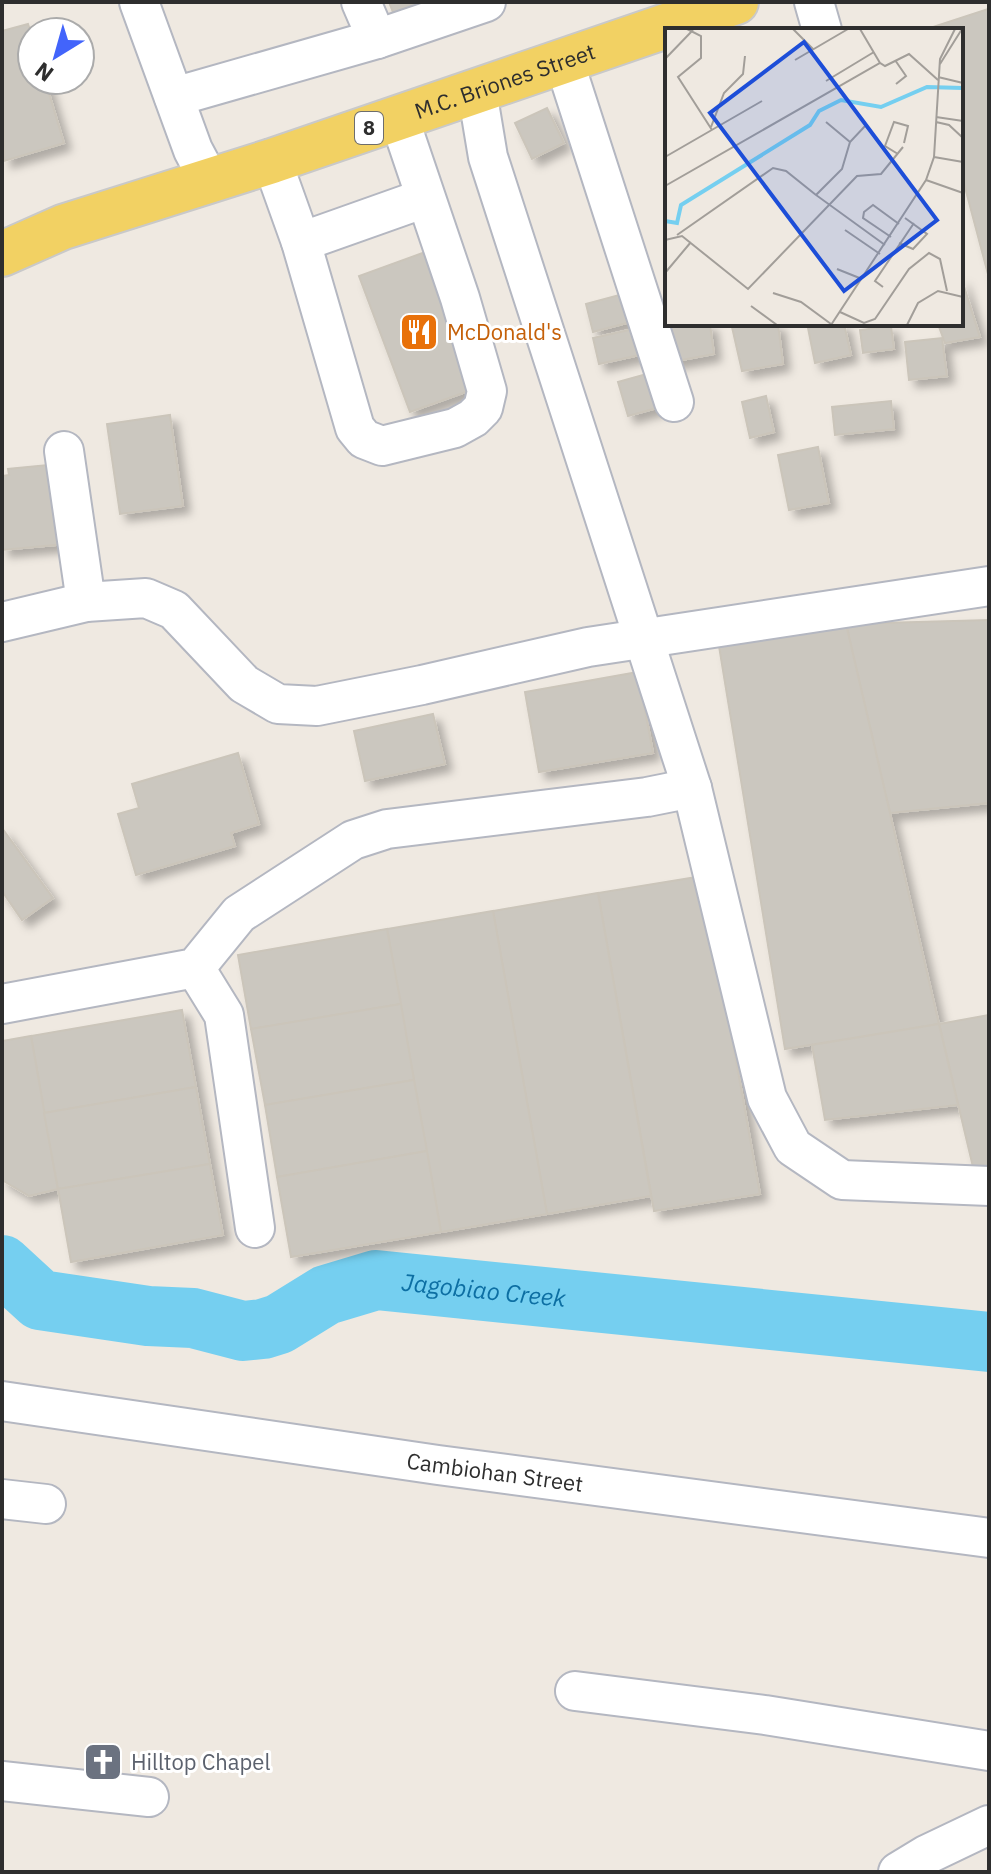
<svg xmlns="http://www.w3.org/2000/svg" width="991" height="1874" font-family="'IBM Plex Sans',sans-serif">
  <style>
    .lines { fill: none; stroke-linecap: round; stroke-linejoin: round }
    .river { stroke: #75cff0; stroke-width: 60 }
    .building { fill: #cbc7bf; stroke: #cbc5ba; stroke-width: 2; filter: url(#shadow) }
    .minor-casing { stroke: #b4b7c1; stroke-width: 42 }
    .major-casing { stroke: #c9c9c9; stroke-width: 48 }
    .minor { stroke: #fff; stroke-width: 38 }
    .major { stroke: #f2d163; stroke-width: 44 }
    .labels { text-anchor: middle; stroke-width: 6; stroke-linejoin: round; paint-order: stroke }
    .shield { fill: #fff; stroke: #6d6d6d; stroke-width: 2 }
    .shield-label { font-size: 20px; font-weight: bold; fill: #2e2e2e }
    .street-label { font-size: 22px; fill: #2e2e2e; stroke: #fff }
    .food-label { font-size: 22px; fill: #c56008; stroke: #fff; text-anchor: start }
    .worship-label { font-size: 22px; fill: #5b616d; stroke: #fff; text-anchor: start }
    .water-label { font-size: 24px; font-style: italic; fill: #0d6fa3; stroke: #fff }
    .inset-river { fill: none; stroke: #75cff0; stroke-width: 4 }
    .inset-road { fill: none; stroke: #a29e99; stroke-width: 2 }
    .view { fill: #1d4ed8; fill-opacity: 0.15; stroke: #1d4ed8; stroke-width: 4 }
    .inset-edge { fill: none; stroke: #2e2e2e; stroke-width: 4 }
  </style>
  <defs>
    <filter id="shadow"><feDropShadow dx="7" dy="7" stdDeviation="4" flood-color="#0004"/></filter>
  </defs>
  <rect width="100%" height="100%" fill="#efe9e1"/>
  <g class="lines">
    <path class="river" id="s1" d="M2,1265L40,1300L148,1316L193,1318L243,1331L263,1329L279,1324L326,1295L376,1280L989,1342"/>
  </g>
  <g class="building">
    <polygon points="389,2 445,2 396,20"/>
    <polygon points="988,9 989,14 989,278 961,172 961,30 924,30"/>
    <polygon points="28,24 32,36 32,80 45,80 64,143 4,161 2,31"/>
    <polygon points="547,108 564,143 532,159 515,123"/>
    <polygon points="428,251 480,387 410,412 359,276"/>
    <polygon points="961,277 980,337 945,343 938,324 961,324"/>
    <polygon points="627,293 634,321 593,332 586,304"/>
    <polygon points="667,303 667,324 710,324 714,354 671,362 658,304"/>
    <polygon points="758,324 778,324 783,364 742,371 732,327"/>
    <polygon points="828,324 844,324 851,355 815,363 808,328"/>
    <polygon points="891,326 894,349 863,353 860,330"/>
    <polygon points="638,328 644,354 599,364 593,338"/>
    <polygon points="942,338 947,376 909,380 905,342"/>
    <polygon points="654,372 664,406 628,416 618,382"/>
    <polygon points="766,396 774,432 750,438 742,402"/>
    <polygon points="891,401 894,429 835,435 832,407"/>
    <polygon points="170,415 183,506 120,514 107,424"/>
    <polygon points="818,447 829,503 789,510 778,455"/>
    <polygon points="58,464 66,544 2,550 2,476 9,475 8,469"/>
    <polygon points="989,620 989,803 890,813 846,624"/>
    <polygon points="846,624 939,1024 785,1049 719,646"/>
    <polygon points="638,672 653,753 539,772 525,692"/>
    <polygon points="433,714 445,764 365,781 354,731"/>
    <polygon points="238,753 259,824 231,833 235,846 136,875 118,814 139,808 132,784"/>
    <polygon points="2,828 53,898 22,920 4,894 2,895"/>
    <polygon points="703,876 760,1194 654,1211 598,893"/>
    <polygon points="598,893 651,1196 547,1214 493,911"/>
    <polygon points="493,911 547,1214 441,1232 387,929"/>
    <polygon points="387,929 401,1004 251,1029 238,955"/>
    <polygon points="401,1004 414,1080 265,1105 251,1029"/>
    <polygon points="182,1010 196,1087 44,1113 31,1036"/>
    <polygon points="989,1015 989,1166 973,1167 939,1024"/>
    <polygon points="939,1024 958,1105 825,1120 812,1045"/>
    <polygon points="31,1036 58,1189 29,1196 2,1180 2,1041"/>
    <polygon points="414,1080 427,1151 277,1177 265,1105"/>
    <polygon points="196,1087 210,1164 58,1189 44,1113"/>
    <polygon points="427,1151 441,1232 291,1257 277,1177"/>
    <polygon points="210,1164 223,1235 71,1262 58,1189"/>
  </g>
  <g class="lines">
    <g class="minor-casing">
      <g id="minor">
        <polyline points="139,2 193,150 209,180"/>
        <polyline points="361,2 377,39"/>
        <polyline points="814,2 822,30"/>
        <polyline points="564,61 674,402"/>
        <polyline points="174,97 377,39 486,2"/>
        <polyline points="272,161 301,242 355,428 364,439 382,446 455,428 473,418 483,408 487,391 460,298 399,118"/>
        <polyline points="301,242 425,198"/>
        <polyline points="64,451 86,602"/>
        <polyline points="2,622 86,602 146,598 174,610 244,684 278,704 317,706 422,685 588,647 989,586"/>
        <polyline points="692,788 767,1098 793,1147 842,1180 989,1186"/>
        <polyline points="195,968 224,1015 255,1228"/>
        <polyline points="2,1004 195,968 239,914 353,840 387,829 647,797 692,788 488,157 477,91"/>
        <path id="s2" d="M2,1401L438,1465L989,1538"/>
        <polyline points="2,1499 46,1504"/>
        <polyline points="575,1691 765,1715 989,1751"/>
        <polyline points="2,1781 149,1797"/>
        <polyline points="898,1872 926,1855 989,1825"/>
      </g>
    </g>
    <g class="major-casing">
      <g id="major">
        <path id="s3" d="M2,254L63,227L272,161L736,2"/>
      </g>
    </g>
    <use href="#minor" class="minor"/>
    <use href="#major" class="major"/>
  </g>
  <defs>
    <g id="restaurant-square" transform="scale(2)"><rect x="-9" y="-9" width="18" height="18" rx="4" fill="#e8710a" stroke="#fff"/><path d="M-5-6h1v4h1v-4h1v4h1v-4h1v5L-1.5 .5V6h-2V.5L-5-1ZM5-6V6H3V1.5H1.5Q1.5-4 5-6Z" fill="#fff"/></g>
    <g id="church-square" transform="scale(2)"><rect x="-9" y="-9" width="18" height="18" rx="4" fill="#6b7280" stroke="#fff"/><path d="M-1.2-6h2.4v3.5h3.3v2.4h-3.3V6h-2.4V-.1h-3.3v-2.4h3.3Z" fill="#fff"/></g>
  </defs>
  <g fill-rule="evenodd">
    <use href="#restaurant-square" x="419" y="332"/>
    <use href="#church-square" x="103" y="1762"/>
  </g>
  <g class="labels">
    <rect class="shield" x="355" y="112" width="28" height="32" rx="6"/>
    <g class="shield-label">
      <text x="369" y="135">8</text>
    </g>
    <g class="street-label">
      <text dy="8" stroke="none"><textPath href="#s3" startOffset="532">M.C. Briones Street</textPath></text>
      <text dy="8" stroke="none"><textPath href="#s2" startOffset="498">Cambiohan Street</textPath></text>
    </g>
    <g class="food-label">
      <text x="447" y="340">McDonald's</text>
    </g>
    <g class="worship-label">
      <text x="131" y="1770">Hilltop Chapel</text>
    </g>
    <g class="water-label">
      <text dy="8" stroke="none"><textPath href="#s1" startOffset="510">Jagobiao Creek</textPath></text>
    </g>
  </g>
  <g transform="translate(665 28)">
    <rect width="298" height="298" fill="#efe9e1"/>
    <path class="inset-river" d="M0,193L12,195L16,177L145,97L154,83L176,72L216,79L262,59L298,60"/>
    <path class="inset-road" d="M22,1L36,8V30L13,49L47,102M128,1L148,21M195,1L215,35M0,31L28,2M130,32L183,1M230,32L241,48L231,56M275,36L297,1M273,49L298,55M161,53L209,24M271,89L298,93M161,94L185,114M271,94L284,97L298,110M201,97L185,114L177,141L151,167L220,217M46,99L59,65L78,46L80,28M233,126L220,118L229,94L243,98L239,115M0,129L97,73M269,129L298,134M261,152L298,165M0,158L215,35L220,38L244,26L273,52M180,202L215,226M12,207L108,140L121,143L151,167M226,209L198,190L199,184L208,177L234,196M0,212L17,208L83,261L192,148L216,146L238,119M234,215L248,221L262,206L240,190M172,241L197,251M0,245L26,214M218,259L210,253L249,195M108,265L136,274L166,296M86,278L112,297M175,284L199,295L210,291L244,241L264,225L275,231L282,263M166,297L261,152L269,129L275,31L290,1M242,297L253,275L273,263L298,269"/>
    <path class="view" d="M139,14L272,192L179,263L45,85Z"/>
    <rect width="298" height="298" class="inset-edge"/>
  </g>
  <rect width="991" height="1874" fill="none" stroke="#2e2e2e" stroke-width="8"/>
  <g transform="translate(56 56) rotate(217)"><circle r="38" fill="#ffffff" stroke="#ababab" stroke-width="2"/>
  <path d="M0-6L14 30L0 20L-14 30Z" fill="#4264fb"/>
  <text y="-12" font-size="22" font-weight="bold" text-anchor="middle" fill="#2e2e2e">N</text>
  </g>
</svg>
